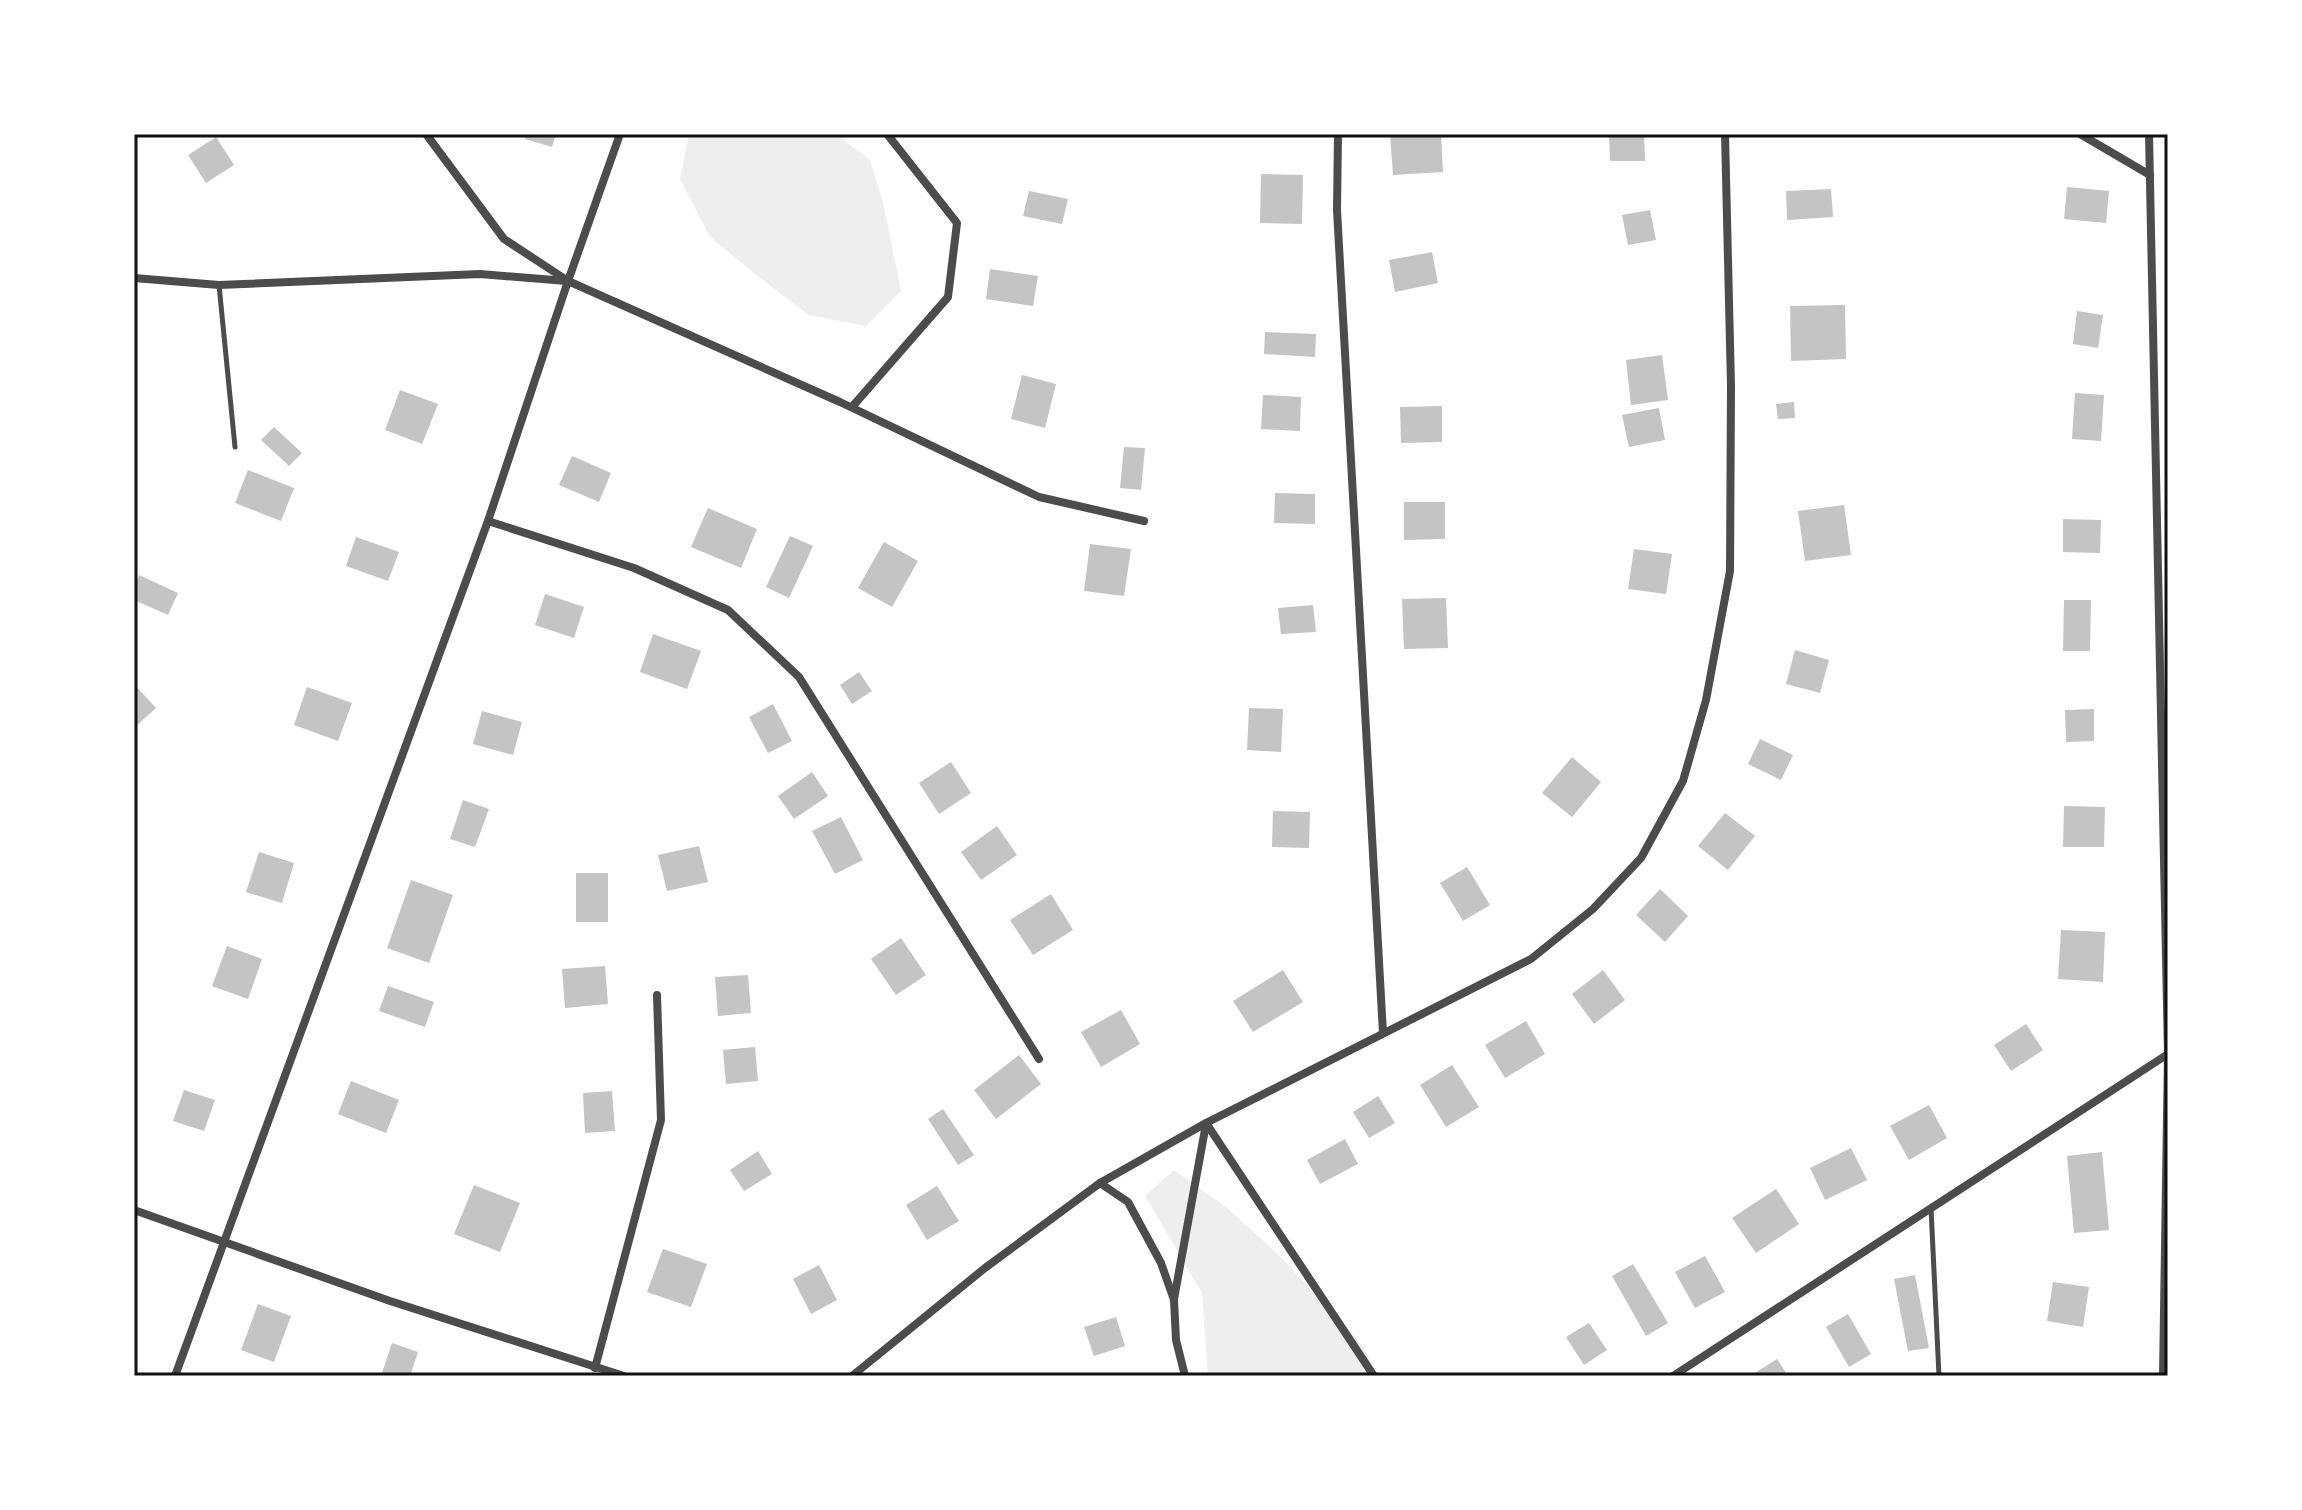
<svg xmlns="http://www.w3.org/2000/svg" width="2302" height="1510" font-family="Raleway,sans-serif">
  <style>
    .green { fill: #eee }
    .building { fill: #c4c4c4 }
    .lines { fill: none; stroke-linecap: round; stroke-linejoin: round }
    .service { stroke: #4c4c4c; stroke-width: 5 }
    .minor { stroke: #4c4c4c; stroke-width: 8 }
    .neatline { fill: none; stroke: #111; stroke-width: 3 }
  </style>
  <rect width="100%" height="100%" fill="#fff"/>
  <g class="green">
    <polygon points="689,134 836,134 870,160 883,202 901,291 866,326 809,315 760,278 710,237 680,179"/>
    <polygon points="1174,1170 1227,1208 1277,1253 1363,1346 1377,1376 1208,1376 1202,1293 1145,1196"/>
  </g>
  <g class="building">
    <polygon points="526,134 556,134 552,147 525,139"/>
    <polygon points="1390,134 1441,134 1443,172 1393,175"/>
    <polygon points="1609,134 1644,134 1645,161 1610,161"/>
    <polygon points="216,137 234,165 206,183 188,155"/>
    <polygon points="1261,174 1303,175 1302,224 1260,223"/>
    <polygon points="2067,187 2109,191 2106,223 2064,219"/>
    <polygon points="1831,189 1833,217 1787,220 1786,191"/>
    <polygon points="1029,191 1068,199 1062,224 1023,216"/>
    <polygon points="1650,210 1656,240 1628,245 1622,215"/>
    <polygon points="1432,252 1438,283 1395,292 1389,260"/>
    <polygon points="990,269 1038,276 1033,306 986,299"/>
    <polygon points="1845,305 1846,359 1791,361 1790,306"/>
    <polygon points="2077,311 2103,315 2098,348 2073,344"/>
    <polygon points="1265,332 1316,334 1315,357 1264,354"/>
    <polygon points="1662,355 1668,400 1631,405 1626,360"/>
    <polygon points="1022,375 1056,384 1045,428 1011,419"/>
    <polygon points="400,390 438,404 422,444 385,430"/>
    <polygon points="2075,393 2104,395 2101,441 2072,439"/>
    <polygon points="1263,395 1301,397 1300,431 1261,429"/>
    <polygon points="1794,402 1795,418 1778,419 1776,404"/>
    <polygon points="1442,406 1442,442 1401,443 1400,407"/>
    <polygon points="1659,408 1665,440 1629,447 1622,415"/>
    <polygon points="274,427 302,453 289,466 261,440"/>
    <polygon points="1124,447 1145,448 1141,490 1120,488"/>
    <polygon points="572,456 611,473 599,502 559,485"/>
    <polygon points="248,470 294,488 281,521 235,503"/>
    <polygon points="1275,493 1315,494 1315,524 1274,523"/>
    <polygon points="1404,502 1445,502 1445,539 1404,540"/>
    <polygon points="1844,505 1851,555 1805,561 1798,511"/>
    <polygon points="708,508 757,529 741,568 691,547"/>
    <polygon points="2063,519 2101,520 2100,553 2063,552"/>
    <polygon points="790,536 813,546 789,598 766,587"/>
    <polygon points="356,537 399,552 388,581 346,566"/>
    <polygon points="884,542 918,561 892,607 858,588"/>
    <polygon points="1090,544 1131,549 1124,596 1084,591"/>
    <polygon points="1634,549 1672,554 1666,594 1628,589"/>
    <polygon points="139,575 178,593 168,615 134,600 134,587"/>
    <polygon points="545,594 584,607 574,638 535,625"/>
    <polygon points="1446,598 1448,648 1404,649 1402,599"/>
    <polygon points="2064,600 2091,600 2090,651 2063,651"/>
    <polygon points="1313,605 1316,632 1281,634 1278,608"/>
    <polygon points="653,634 701,651 687,689 640,672"/>
    <polygon points="1795,650 1829,660 1820,693 1786,684"/>
    <polygon points="859,672 872,691 852,704 840,685"/>
    <polygon points="134,684 156,708 134,728"/>
    <polygon points="307,687 352,703 338,741 294,725"/>
    <polygon points="773,704 792,741 768,753 749,717"/>
    <polygon points="1249,708 1283,709 1281,752 1247,750"/>
    <polygon points="2094,709 2094,741 2066,742 2065,710"/>
    <polygon points="482,711 522,722 513,755 473,744"/>
    <polygon points="1760,739 1793,755 1781,780 1748,764"/>
    <polygon points="1572,757 1601,782 1572,817 1542,793"/>
    <polygon points="951,762 971,793 939,814 919,783"/>
    <polygon points="812,772 828,796 794,819 778,796"/>
    <polygon points="463,800 489,809 475,847 450,839"/>
    <polygon points="2064,806 2105,807 2104,847 2063,847"/>
    <polygon points="1273,811 1310,812 1309,848 1272,847"/>
    <polygon points="1725,813 1755,836 1728,870 1698,846"/>
    <polygon points="841,817 863,860 835,874 812,831"/>
    <polygon points="997,826 1017,855 981,880 961,852"/>
    <polygon points="699,846 708,882 667,891 658,855"/>
    <polygon points="259,852 294,863 282,903 246,892"/>
    <polygon points="1467,867 1490,905 1463,921 1440,883"/>
    <rect x="576" y="873" width="32" height="49"/>
    <polygon points="411,880 453,895 429,963 387,948"/>
    <polygon points="1660,889 1688,916 1665,942 1636,915"/>
    <polygon points="1051,894 1073,930 1033,955 1010,920"/>
    <polygon points="2061,930 2105,932 2103,982 2058,979"/>
    <polygon points="901,938 926,975 896,995 871,959"/>
    <polygon points="227,946 262,959 248,999 212,986"/>
    <polygon points="605,966 608,1004 565,1008 562,969"/>
    <polygon points="1283,970 1303,1002 1253,1032 1233,1001"/>
    <polygon points="1603,970 1625,1000 1594,1024 1572,994"/>
    <polygon points="748,975 751,1013 718,1016 715,977"/>
    <polygon points="388,986 434,1002 425,1027 379,1011"/>
    <polygon points="1121,1010 1140,1044 1101,1067 1081,1032"/>
    <polygon points="1526,1021 1545,1054 1505,1078 1485,1045"/>
    <polygon points="2026,1024 2043,1050 2011,1071 1994,1045"/>
    <polygon points="755,1047 758,1081 726,1084 723,1050"/>
    <polygon points="1019,1055 1041,1084 996,1119 974,1090"/>
    <polygon points="1452,1065 1479,1107 1446,1127 1420,1085"/>
    <polygon points="351,1081 399,1100 386,1133 338,1114"/>
    <polygon points="184,1090 215,1100 204,1131 173,1121"/>
    <polygon points="612,1091 615,1131 585,1133 583,1093"/>
    <polygon points="1378,1096 1395,1123 1369,1138 1353,1112"/>
    <polygon points="1929,1105 1947,1138 1909,1160 1890,1126"/>
    <polygon points="943,1109 974,1155 958,1165 928,1119"/>
    <polygon points="1345,1139 1358,1164 1320,1184 1307,1160"/>
    <polygon points="1851,1148 1867,1180 1825,1200 1810,1168"/>
    <polygon points="758,1151 772,1174 744,1191 730,1170"/>
    <polygon points="2102,1152 2109,1230 2074,1233 2067,1156"/>
    <polygon points="474,1185 520,1203 500,1252 454,1234"/>
    <polygon points="937,1186 959,1221 927,1240 906,1205"/>
    <polygon points="1776,1189 1799,1224 1756,1253 1732,1218"/>
    <polygon points="663,1249 707,1264 691,1307 647,1292"/>
    <polygon points="1705,1256 1725,1292 1695,1308 1675,1272"/>
    <polygon points="1633,1264 1668,1323 1646,1336 1612,1276"/>
    <polygon points="819,1265 837,1300 811,1314 793,1279"/>
    <polygon points="1915,1275 1929,1348 1908,1351 1894,1279"/>
    <polygon points="2053,1282 2089,1287 2083,1327 2047,1321"/>
    <polygon points="258,1304 291,1316 274,1362 241,1350"/>
    <polygon points="1848,1314 1871,1354 1849,1367 1826,1327"/>
    <polygon points="1116,1317 1125,1346 1094,1356 1084,1327"/>
    <polygon points="1589,1323 1607,1350 1584,1365 1566,1337"/>
    <polygon points="392,1343 418,1352 410,1376 381,1376"/>
    <polygon points="1777,1359 1788,1376 1750,1376"/>
  </g>
  <g class="lines">
    <g class="service">
      <polyline points="219,285 235,447"/>
      <polyline points="1931,1208 1939,1376"/>
    </g>
    <g class="minor">
      <polyline points="426,134 504,239 568,281 840,402 1039,497 1144,521"/>
      <polyline points="1338,134 1337,210 1383,1033"/>
      <polyline points="2080,134 2150,175"/>
      <polyline points="2149,134 2168,1054 2163,1376"/>
      <polyline points="134,278 219,285 480,274 567,281"/>
      <polyline points="852,407 948,297 957,223 887,134"/>
      <polyline points="488,521 634,568 728,610 799,677 1039,1059"/>
      <polyline points="1206,1123 1374,1376"/>
      <polyline points="1100,1183 1128,1202 1161,1263 1174,1300 1176,1340 1185,1376"/>
      <polyline points="134,1210 390,1301 624,1376"/>
      <polyline points="1174,1299 1206,1124"/>
      <polyline points="595,1368 661,1120 657,995"/>
      <polyline points="175,1376 488,521 568,281 620,134"/>
      <polyline points="852,1376 985,1268 1100,1183 1206,1123 1531,959 1593,909 1641,858 1683,781 1706,700 1730,571 1731,386 1725,134"/>
      <polyline points="1673,1376 2168,1054"/>
    </g>
  </g>
  <rect width="2302" height="1510" fill="none" stroke="#ffffff" stroke-width="272"/>
  <rect x="136" y="136" width="2030" height="1238" class="neatline"/>
</svg>
